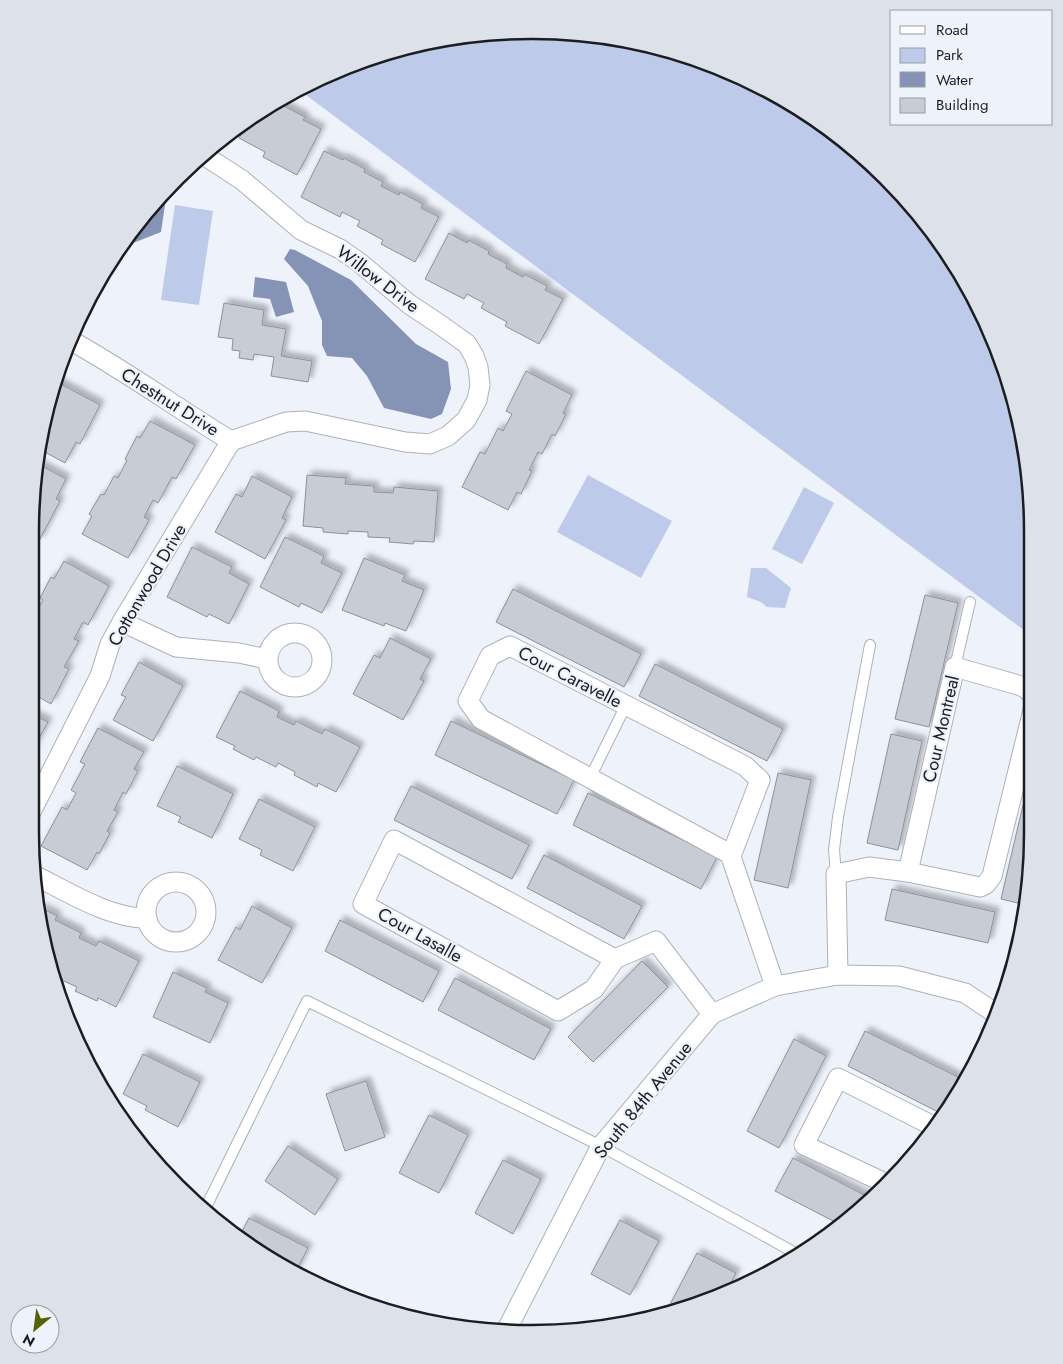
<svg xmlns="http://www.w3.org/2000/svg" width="1063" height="1364" font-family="Jost,sans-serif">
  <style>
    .green { fill: #bdcae9 }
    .water { fill: #8593b6 }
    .building { fill: #c8ccd5; stroke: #8d9199; filter: url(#shadow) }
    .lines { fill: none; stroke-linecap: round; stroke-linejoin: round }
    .service-casing { stroke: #adb1b9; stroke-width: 12 }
    .minor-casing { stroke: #adb1b9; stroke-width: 21 }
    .service { stroke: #fff; stroke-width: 10 }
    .minor { stroke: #fff; stroke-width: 19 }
    .labels { text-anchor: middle; stroke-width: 4.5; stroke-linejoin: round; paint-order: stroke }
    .street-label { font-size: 18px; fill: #1c1d20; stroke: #eef2fb }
    .rim { fill: none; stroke: #1c1d20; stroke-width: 2.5 }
  </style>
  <defs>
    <filter id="shadow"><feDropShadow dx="4.5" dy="-4.5" stdDeviation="2.5" flood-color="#0004"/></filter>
  </defs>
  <rect width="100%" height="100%" fill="#eef2fb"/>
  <g class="green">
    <polygon points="564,31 661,47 753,82 837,133 908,201 966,281 1006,371 1032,498 1032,636 920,553 298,89 370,57 466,34"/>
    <polygon points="175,205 213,211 199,305 161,300"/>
    <polygon points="588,475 672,521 641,578 557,532"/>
    <polygon points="804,487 834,503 802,564 772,549"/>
    <polygon points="751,568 766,568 791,588 785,608 767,607 761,602 747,597"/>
  </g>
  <g class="water">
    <polygon points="167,191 161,232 128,245 122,244 134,226"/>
    <polygon points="290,249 295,250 351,280 416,344 448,362 451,389 442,414 431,419 384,408 367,376 352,358 327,356 322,345 322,321 308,286 284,259"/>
    <polygon points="255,277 286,282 294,312 276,317 270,299 253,297"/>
  </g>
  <g class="building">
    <polygon points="273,103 281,107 282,105 305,117 303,120 321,129 297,175 263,157 265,152 239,138 242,133 235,130"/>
    <polygon points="324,151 343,160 344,158 365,169 364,172 383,182 381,186 399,195 400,192 423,204 421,208 439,217 415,262 381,244 383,240 357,226 360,221 342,212 340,217 301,197"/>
    <polygon points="449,233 467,243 468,240 489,251 488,254 507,264 506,268 523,277 524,274 547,286 545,290 563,299 539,344 505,326 507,322 481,308 484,303 467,294 464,299 425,279"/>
    <polygon points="224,303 264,310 262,325 286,329 281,356 312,361 308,382 271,376 274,357 254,354 253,360 239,358 240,351 232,350 233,339 218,337"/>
    <polygon points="526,371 572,395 563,413 566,414 555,436 552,434 542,454 538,452 529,470 532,471 521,494 517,492 508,510 462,487 480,452 485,454 498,428 503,431 512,414 506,411"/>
    <polygon points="55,381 100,405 80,444 76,442 65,463 41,450"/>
    <polygon points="150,421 195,445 176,479 172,477 158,503 153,500 144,517 149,520 128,558 82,534 92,516 89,514 101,494 104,495 114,476 118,478 127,460 125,459 137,436 140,438"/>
    <polygon points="38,464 66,479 56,499 60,501 39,541 31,536 31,499"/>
    <polygon points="307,475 346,478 345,484 374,486 374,492 393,493 394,487 438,491 434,542 414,541 413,544 389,542 390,538 368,537 368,532 348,531 348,534 323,532 323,528 303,526"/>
    <polygon points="252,476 292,497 282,518 286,520 265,559 215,532 236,494 242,497"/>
    <polygon points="285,537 324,556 321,563 342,573 322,613 301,603 299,607 260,587"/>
    <polygon points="192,547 232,567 229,573 249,584 229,624 209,614 207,617 167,597"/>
    <polygon points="364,558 405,575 402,581 424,590 406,631 385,623 384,626 342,610"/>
    <polygon points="64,561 109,586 88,625 83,622 74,639 79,641 64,667 69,669 51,704 30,692 31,631 36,621 32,619 43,600 40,598 51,577 54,579"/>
    <polygon points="513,589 641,654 624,687 496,622"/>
    <polygon points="925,595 958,603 929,727 895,719"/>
    <polygon points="390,638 431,659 420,679 424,681 403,720 353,694 374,655 380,658"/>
    <polygon points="139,662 183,686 153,741 113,720 126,697 121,695"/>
    <polygon points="655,664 783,729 767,761 639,696"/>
    <polygon points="240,691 279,711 277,717 294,725 296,721 322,734 325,729 360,747 336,792 318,783 317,787 294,775 295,772 278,763 276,767 256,757 254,760 233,749 235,746 216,737"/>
    <polygon points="30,713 48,722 30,754"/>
    <polygon points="451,721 574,780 557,814 435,755"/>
    <polygon points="98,728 144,752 134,769 138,771 126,794 123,792 114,810 118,812 107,831 110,833 99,854 97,852 87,870 41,846 62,807 67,810 76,793 71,790 85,764 80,762"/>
    <polygon points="891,734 922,741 898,850 867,843"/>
    <polygon points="1033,756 1033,791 1025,789"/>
    <polygon points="177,766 233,794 212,838 178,822 181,817 157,806"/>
    <polygon points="778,773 811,780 788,888 754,880"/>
    <polygon points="411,786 529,845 512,879 394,820"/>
    <polygon points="588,793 717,857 701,889 573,825"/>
    <polygon points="259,799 315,827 293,871 260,855 262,850 239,839"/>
    <polygon points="1023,805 1033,808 1033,833 1026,905 1001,899"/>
    <polygon points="544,855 642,906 624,939 527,888"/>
    <polygon points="892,889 995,912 988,943 885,920"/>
    <polygon points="252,906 292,928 262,983 218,960 236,927 240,930"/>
    <polygon points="40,907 57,916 55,920 81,933 79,938 96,946 99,941 139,961 116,1007 98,998 97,1001 75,991 77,987 57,978 58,974 50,970 47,963"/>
    <polygon points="340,920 439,971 423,1002 325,951"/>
    <polygon points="642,961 668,987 593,1062 568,1037"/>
    <polygon points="173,972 207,988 205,992 228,1003 210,1043 153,1017"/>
    <polygon points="455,978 551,1029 534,1060 438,1010"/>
    <polygon points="865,1031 958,1077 940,1113 848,1066"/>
    <polygon points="794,1039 826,1056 779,1148 747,1131"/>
    <polygon points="143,1054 200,1082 178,1127 145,1110 147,1106 123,1094"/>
    <polygon points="366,1081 385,1137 345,1151 326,1094"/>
    <polygon points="429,1115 468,1135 439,1193 399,1173"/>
    <polygon points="288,1146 338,1179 315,1215 265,1181"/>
    <polygon points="793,1158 872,1199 862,1209 841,1225 775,1191"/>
    <polygon points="503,1160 541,1179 513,1234 475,1213"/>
    <polygon points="249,1218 308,1248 295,1273 281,1267 240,1235"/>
    <polygon points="620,1220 659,1241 630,1295 591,1274"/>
    <polygon points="697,1253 736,1273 727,1290 670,1313 666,1312"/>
  </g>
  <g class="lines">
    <g class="service-casing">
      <g id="service">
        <polyline points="955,667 970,602"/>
        <polyline points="590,778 626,705"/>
        <polyline points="836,874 834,850 838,817 870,645"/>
        <polyline points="205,1209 307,1001 601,1146 799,1255"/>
      </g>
    </g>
    <g class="minor-casing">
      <g id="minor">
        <path d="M70,340C126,371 177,408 231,441L286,422L305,421L405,442L430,444L448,436L466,420L477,400L480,385L478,367L474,356L467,344L442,326L409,304L360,263L340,249L301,230L242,180L202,154"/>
        <polyline points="122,622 176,647 239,653 267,659"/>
        <circle cx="295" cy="660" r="27"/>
        <polyline points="30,814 100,676 110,644 122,622 231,441"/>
        <polyline points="731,856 760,780 745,766 510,646 490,656 468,701 481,719 730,854 775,986"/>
        <polyline points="908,872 955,667 1018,685 1026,688 1033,696"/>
        <path d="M36,876C68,892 111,919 147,918"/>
        <circle cx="176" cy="912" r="30"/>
        <polyline points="615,959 594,989 558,1011 363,904 394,840 615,959 656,941 712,1014"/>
        <polyline points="838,975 836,874 869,867 908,872 980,887 986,884 992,876 1033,710"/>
        <polyline points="885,1183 804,1145 838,1078 935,1127"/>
        <polyline points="506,1331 601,1146 712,1014 775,986 838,975 899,976 965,993 998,1015"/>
      </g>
    </g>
    <use href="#service" class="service"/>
    <use href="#minor" class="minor"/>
  </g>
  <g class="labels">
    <g class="street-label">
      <text transform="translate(378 279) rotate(37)" y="6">Willow Drive</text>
      <text transform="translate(170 402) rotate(32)" y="6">Chestnut Drive</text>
      <text transform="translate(147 585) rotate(-60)" y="6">Cottonwood Drive</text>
      <text transform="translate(570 677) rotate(27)" y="6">Cour Caravelle</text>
      <text transform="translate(941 729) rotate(-77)" y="6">Cour Montreal</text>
      <text transform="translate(420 935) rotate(29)" y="6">Cour Lasalle</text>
      <text transform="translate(643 1100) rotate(-51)" y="6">South 84th Avenue</text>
    </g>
  </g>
  <path d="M0 0H1063V1364H0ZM531 39H532A492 492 0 0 1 1024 531V833A492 492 0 0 1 532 1325H531A492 492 0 0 1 39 833V531A492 492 0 0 1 531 39Z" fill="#dde1e9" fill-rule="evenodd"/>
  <path class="rim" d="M531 39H532A492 492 0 0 1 1024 531V833A492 492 0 0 1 532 1325H531A492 492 0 0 1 39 833V531A492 492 0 0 1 531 39Z"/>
  <rect x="890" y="10" width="162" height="115" fill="#eef2fb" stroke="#9a9da3"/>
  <rect x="900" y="26" width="25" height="8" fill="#ffffff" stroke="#9a9da3"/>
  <text x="936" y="35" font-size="15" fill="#1c1d20">Road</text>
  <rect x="900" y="48" width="25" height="15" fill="#bdcae9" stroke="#9a9da3"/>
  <text x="936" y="60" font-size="15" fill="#1c1d20">Park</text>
  <rect x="900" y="72" width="25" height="15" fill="#8593b6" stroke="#9a9da3"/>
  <text x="936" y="85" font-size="15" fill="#1c1d20">Water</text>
  <rect x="900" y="98" width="25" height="15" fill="#c8ccd5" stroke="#9a9da3"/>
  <text x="936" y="110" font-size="15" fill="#1c1d20">Building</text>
  <g transform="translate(35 1329) rotate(209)"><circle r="24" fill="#eef2fb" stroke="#9a9da3"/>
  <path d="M0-4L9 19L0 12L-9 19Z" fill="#566201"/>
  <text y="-8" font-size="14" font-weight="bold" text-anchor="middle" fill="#1c1d20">N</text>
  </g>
</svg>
